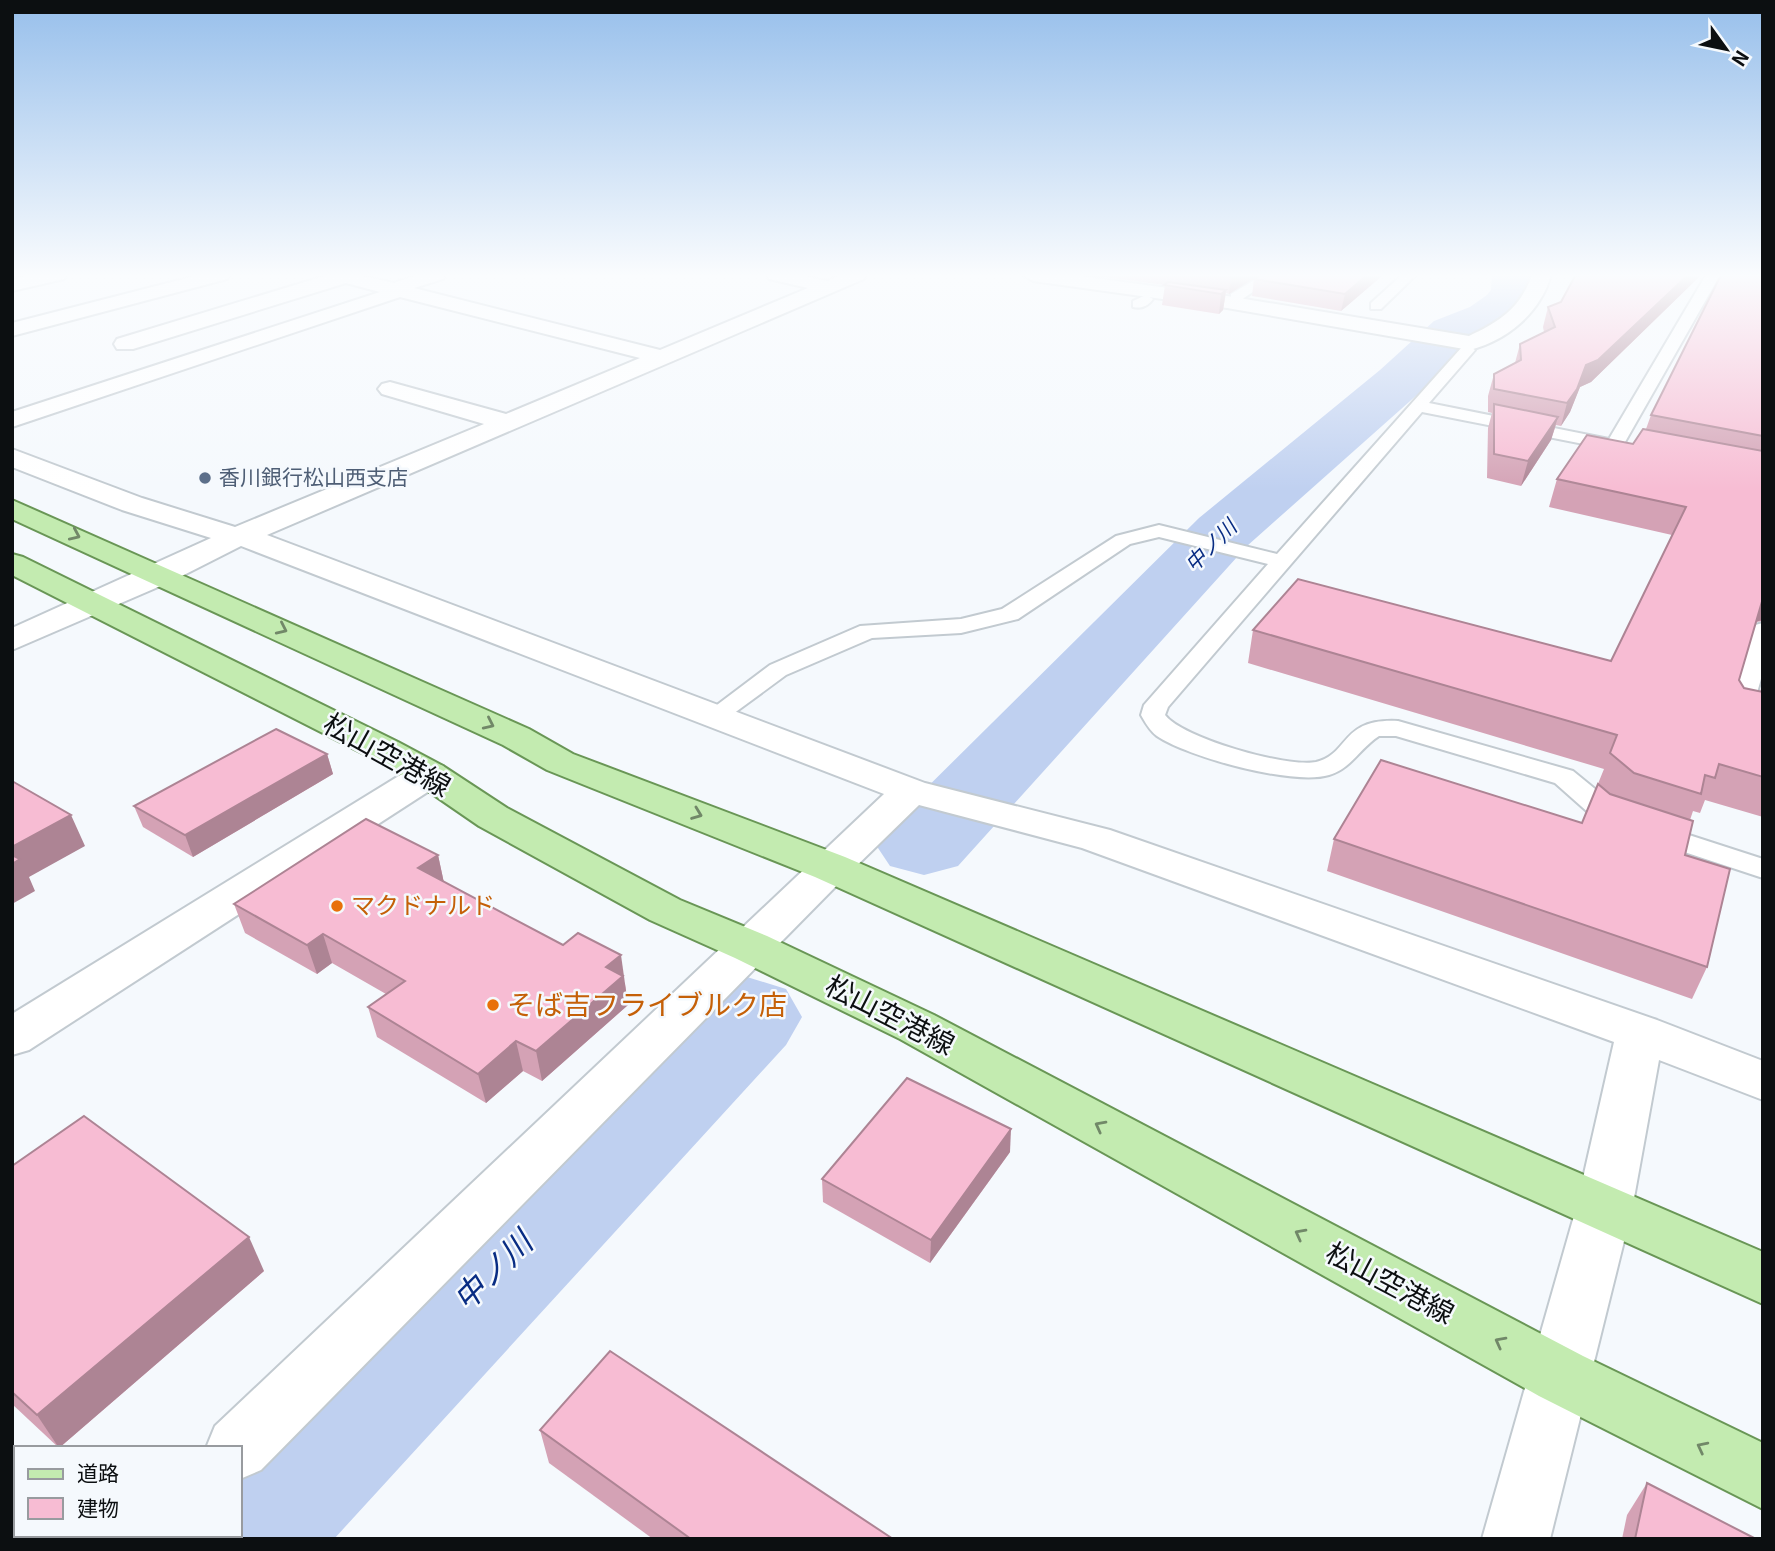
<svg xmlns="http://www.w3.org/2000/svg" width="1775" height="1551" font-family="Georgia,'Noto Sans JP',serif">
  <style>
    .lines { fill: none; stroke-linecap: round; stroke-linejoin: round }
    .river { fill: #bfd0f0; fill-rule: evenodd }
    .service-casing { stroke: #c2cad0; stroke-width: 4 }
    .minor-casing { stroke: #c2cad0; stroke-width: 4 }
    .primary-casing { stroke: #699656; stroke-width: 4 }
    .service { fill: #fff; fill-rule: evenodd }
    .minor { fill: #fff; fill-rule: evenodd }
    .primary { fill: #c3ebb0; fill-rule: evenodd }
    .wall { fill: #d4a2b5 }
    .shaded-wall { fill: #ad8494 }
    .building { fill: #f7bcd3; stroke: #ad8494; stroke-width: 2 }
    .oneway { stroke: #718868 }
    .service-dot { fill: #5c6f8a; stroke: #f5f9fd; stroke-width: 2.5 }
    .food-dot { fill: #e8710a; stroke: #f5f9fd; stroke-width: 2.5 }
    .labels { text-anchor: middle; stroke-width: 5; stroke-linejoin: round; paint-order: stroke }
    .far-service-label { font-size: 21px; fill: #4e5e75; stroke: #f5f9fd; text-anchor: start }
    .far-water-label { font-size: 21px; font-style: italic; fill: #082c83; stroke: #f5f9fd }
    .food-label { font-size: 24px; fill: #c56008; stroke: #f5f9fd; text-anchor: start }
    .near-street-label { font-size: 28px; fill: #0c0f11; stroke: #f5f9fd }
    .near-food-label { font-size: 28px; fill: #c56008; stroke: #f5f9fd; text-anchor: start }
    .near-water-label { font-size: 32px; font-style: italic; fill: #082c83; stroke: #f5f9fd }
  </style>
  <rect width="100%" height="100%" fill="#f5f9fd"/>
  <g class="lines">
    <g class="river">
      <polygon points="1492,275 1536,275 1537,291 1521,315 1504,327 1470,343 1418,394 1247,546 958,866 924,875 890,866 876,845 890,824 1199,518 1380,370 1434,321 1470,307 1487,295 1491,290"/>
      <polygon points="747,977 786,989 802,1017 786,1045 334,1539 167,1539 166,1535 240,1535 240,1448 210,1448 708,989"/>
    </g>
    <g class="service-casing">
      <g id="service">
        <polygon points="1263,275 1278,275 1241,300 1231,300 1231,294"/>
        <polygon points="1402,275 1416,275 1381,309 1371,309 1371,303"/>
        <path d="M1706,275H1720L1625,442L1629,446L1626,450H1614L1422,412L1168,707L1165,715C1182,738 1287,768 1316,762C1350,754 1340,718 1398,721L1573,771L1633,820L1629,826L1619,828L1599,822L1555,783L1396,736H1379C1360,748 1351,769 1329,775C1293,786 1188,757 1157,736C1150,731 1145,722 1141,715L1144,705L1268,564L1159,537L1130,544L1018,619L961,633L872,638L786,675L722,722L713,724L704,722L701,717L770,665L860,626L961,619L1002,609L1116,536L1159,525L1277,554L1462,347L1467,345L1475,350L1429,403L1609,439Z"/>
        <path d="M1146,295L1153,299C1148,306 1141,309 1133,307V301Z"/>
        <polygon points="1763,623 1763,672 1752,710 1763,712 1763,727 1730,719 1727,714 1752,630 1755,625"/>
        <polygon points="1655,824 1763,859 1763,878 1645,839 1641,833 1645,827"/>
      </g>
    </g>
    <g class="minor-casing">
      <g id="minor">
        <polygon points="33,275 67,275 64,279 12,291 12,279"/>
        <polygon points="199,275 230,275 227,279 12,336 12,323"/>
        <polygon points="328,275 358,275 394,283 417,275 445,275 443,279 414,288 660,350 808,288 769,279 767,275 799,275 827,281 841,275 866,275 864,279 267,535 925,783 1110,830 1657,1020 1763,1061 1763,1100 1659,1060 1632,1209 1550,1539 1482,1539 1576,1209 1614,1042 1082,848 919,805 845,877 261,1470 240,1479 240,1448 206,1448 215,1426 884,794 241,546 172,581 12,650 12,628 211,538 122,510 12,467 12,449 142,498 235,527 484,424 382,394 378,389 382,384 390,382 506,414 640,358 400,297 12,427 12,412 380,292 346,283 133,349 117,349 114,344 117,339"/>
        <path d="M1023,275H1072L1227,296L1469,336C1501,321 1520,308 1532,275H1551C1540,313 1508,340 1470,350L1227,308L1033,281Z"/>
        <polygon points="429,762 443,766 448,774 443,782 29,1050 12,1055 12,1014 415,766"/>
        <polygon points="113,1535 183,1535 181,1539 111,1539"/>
      </g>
    </g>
    <g class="primary-casing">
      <g id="primary">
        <polygon points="12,500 529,729 573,754 845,857 1763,1252 1763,1304 815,877 547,770 503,745 12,519"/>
        <polygon points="12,554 23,557 398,742 443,766 507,808 680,900 767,936 934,1015 1583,1356 1763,1443 1763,1509 1539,1396 900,1039 735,958 650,920 479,826 415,782 372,758 12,575"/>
      </g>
    </g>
    <use href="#service" class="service"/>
    <use href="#minor" class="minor"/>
    <use href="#primary" class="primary"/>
  </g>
  <g class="wall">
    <polygon points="1088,275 1259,275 1229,294 1226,293 1223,310 1219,314 1162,305 1165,285"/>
    <polygon points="1383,275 1341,311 1252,296 1254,279"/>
    <polygon points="1580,275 1701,275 1591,382 1580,387 1570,412 1561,426 1556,425 1551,440 1521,486 1487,478 1488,428 1492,413 1488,412 1488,396 1494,374 1515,363 1520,344 1544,332 1543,327 1548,307 1561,302"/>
    <polygon points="1763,275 1763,621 1756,622 1739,680 1744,688 1760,692 1763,682 1763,817 1705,800 1700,813 1693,811 1690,820 1685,855 1707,967 1692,999 1327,871 1334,839 1582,823 1604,769 1248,663 1253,630 1611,661 1672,535 1549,507 1557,479 1633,444 1646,429 1651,415"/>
    <polygon points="327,754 333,774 193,857 143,827 134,806"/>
    <polygon points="438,855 444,883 625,984 628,1005 542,1081 523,1071 486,1103 377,1037 368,1007 386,994 332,963 317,974 245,933 234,904"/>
    <polygon points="1010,1152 930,1263 823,1202 822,1179"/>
    <polygon points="12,1166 264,1271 59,1448 12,1404"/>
    <polygon points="540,1430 893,1539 653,1539 549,1463"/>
    <polygon points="1647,1483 1756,1539 1622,1539 1627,1515"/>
  </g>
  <g class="shaded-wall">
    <polygon points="1235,275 1259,275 1229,294 1231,277"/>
    <polygon points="1367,275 1383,275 1341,311 1345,294"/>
    <polygon points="1688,275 1701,275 1591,382 1580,387 1570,412 1561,426 1567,403 1586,365"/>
    <polygon points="1226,290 1223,310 1219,314 1221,294"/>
    <polygon points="1558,417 1551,440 1521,486 1528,461"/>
    <polygon points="1763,598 1763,620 1754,622"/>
    <polygon points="327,754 333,774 193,857 185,835"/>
    <polygon points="71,815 85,846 29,877 35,891 12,904 12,847"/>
    <polygon points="438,855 444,883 418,868"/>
    <polygon points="323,934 332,963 317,974 307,945"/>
    <polygon points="621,955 628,1005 542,1081 536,1051 606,967"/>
    <polygon points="516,1041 523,1071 486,1103 478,1074"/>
    <polygon points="1011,1129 1010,1152 930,1263 931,1240"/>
    <polygon points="249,1237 264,1271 59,1448 37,1415"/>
  </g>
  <g class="building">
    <polygon points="1215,275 1235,275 1231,277"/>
    <polygon points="1261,275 1367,275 1345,294 1254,279"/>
    <polygon points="1580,275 1688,275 1598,360 1586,365 1577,389 1567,403 1494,389 1494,374 1521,360 1520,344 1555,327 1548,307 1561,302 1575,276"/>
    <polygon points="1721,275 1763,275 1763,436 1651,415"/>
    <polygon points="1168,282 1226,290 1221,294 1164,285"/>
    <polygon points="1494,404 1558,417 1528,461 1494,454"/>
    <polygon points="1643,429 1763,451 1763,598 1739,680 1744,688 1763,692 1763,777 1719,764 1715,778 1705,775 1701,794 1634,773 1610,753 1617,735 1253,630 1298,579 1611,661 1686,507 1557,479 1587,435 1633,444"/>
    <polygon points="276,729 327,754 185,835 134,806"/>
    <polygon points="1381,760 1582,823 1598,784 1610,794 1693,821 1685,855 1730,869 1707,967 1334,839"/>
    <polygon points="12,781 71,815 12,847"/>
    <polygon points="366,819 438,855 418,868 563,945 578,933 621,955 606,967 623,976 536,1051 516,1041 478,1074 368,1007 405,981 323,934 307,945 234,904"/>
    <polygon points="12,855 20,859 12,864"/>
    <polygon points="907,1078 1011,1129 931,1240 822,1179"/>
    <polygon points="84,1116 249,1237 37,1415 12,1392 12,1166"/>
    <polygon points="610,1351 893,1539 691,1539 540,1430"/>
    <polygon points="1647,1483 1756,1539 1635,1539"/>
  </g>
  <defs><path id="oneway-chevron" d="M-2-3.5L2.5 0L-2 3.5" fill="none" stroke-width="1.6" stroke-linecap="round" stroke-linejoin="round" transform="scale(1.75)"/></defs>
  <g class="oneway">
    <use href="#oneway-chevron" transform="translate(75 535) rotate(24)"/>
    <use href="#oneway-chevron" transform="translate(282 629) rotate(25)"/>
    <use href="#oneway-chevron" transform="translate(489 724) rotate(25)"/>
    <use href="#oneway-chevron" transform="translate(697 814) rotate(21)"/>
    <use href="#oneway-chevron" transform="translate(1100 1126) rotate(-152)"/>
    <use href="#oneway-chevron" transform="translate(1300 1234) rotate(-152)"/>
    <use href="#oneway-chevron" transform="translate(1500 1342) rotate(-152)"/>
    <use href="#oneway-chevron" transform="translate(1702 1447) rotate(-153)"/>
  </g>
  <linearGradient id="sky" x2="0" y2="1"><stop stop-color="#97bfeb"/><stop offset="0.56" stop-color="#fafcfe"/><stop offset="1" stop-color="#fafcfe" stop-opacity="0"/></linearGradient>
  <rect width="1775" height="492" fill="url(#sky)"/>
  <circle class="service-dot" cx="205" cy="478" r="7"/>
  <g class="food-dot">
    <circle cx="337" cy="906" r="7"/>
    <circle cx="493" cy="1005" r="7"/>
  </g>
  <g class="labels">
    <g class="far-service-label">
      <text x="219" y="485">香川銀行松山西支店</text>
    </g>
    <g class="far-water-label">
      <text transform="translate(1211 546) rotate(-45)" y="7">中ノ川</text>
    </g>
    <g class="food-label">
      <text x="351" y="914">マクドナルド</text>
    </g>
    <g class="near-street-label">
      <text transform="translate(387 755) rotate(29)" y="10">松山空港線</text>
      <text transform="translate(890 1015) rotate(27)" y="10">松山空港線</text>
      <text transform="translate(1390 1283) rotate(28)" y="10">松山空港線</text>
    </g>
    <g class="near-food-label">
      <text x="507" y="1015">そば吉フライブルク店</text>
    </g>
    <g class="near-water-label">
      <text transform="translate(493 1271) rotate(-45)" y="11">中ノ川</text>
    </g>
  </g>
  <rect width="1775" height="1551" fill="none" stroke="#0c0f11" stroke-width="28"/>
  <rect x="14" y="1446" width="228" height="91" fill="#f5f9fd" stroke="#989b9f" stroke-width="2"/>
  <rect x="28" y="1469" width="35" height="10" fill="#c3ebb0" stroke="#989b9f" stroke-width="2"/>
  <text x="77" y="1481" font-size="21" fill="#0c0f11">道路</text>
  <rect x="28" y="1498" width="35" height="21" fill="#f7bcd3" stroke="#989b9f" stroke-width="2"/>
  <text x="77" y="1516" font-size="21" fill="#0c0f11">建物</text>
  <g transform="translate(1726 49) rotate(123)" stroke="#f5f9fd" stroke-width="5" paint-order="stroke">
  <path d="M0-5L12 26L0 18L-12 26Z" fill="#0c0f11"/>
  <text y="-10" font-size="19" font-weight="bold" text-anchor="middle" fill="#0c0f11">N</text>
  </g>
</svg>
